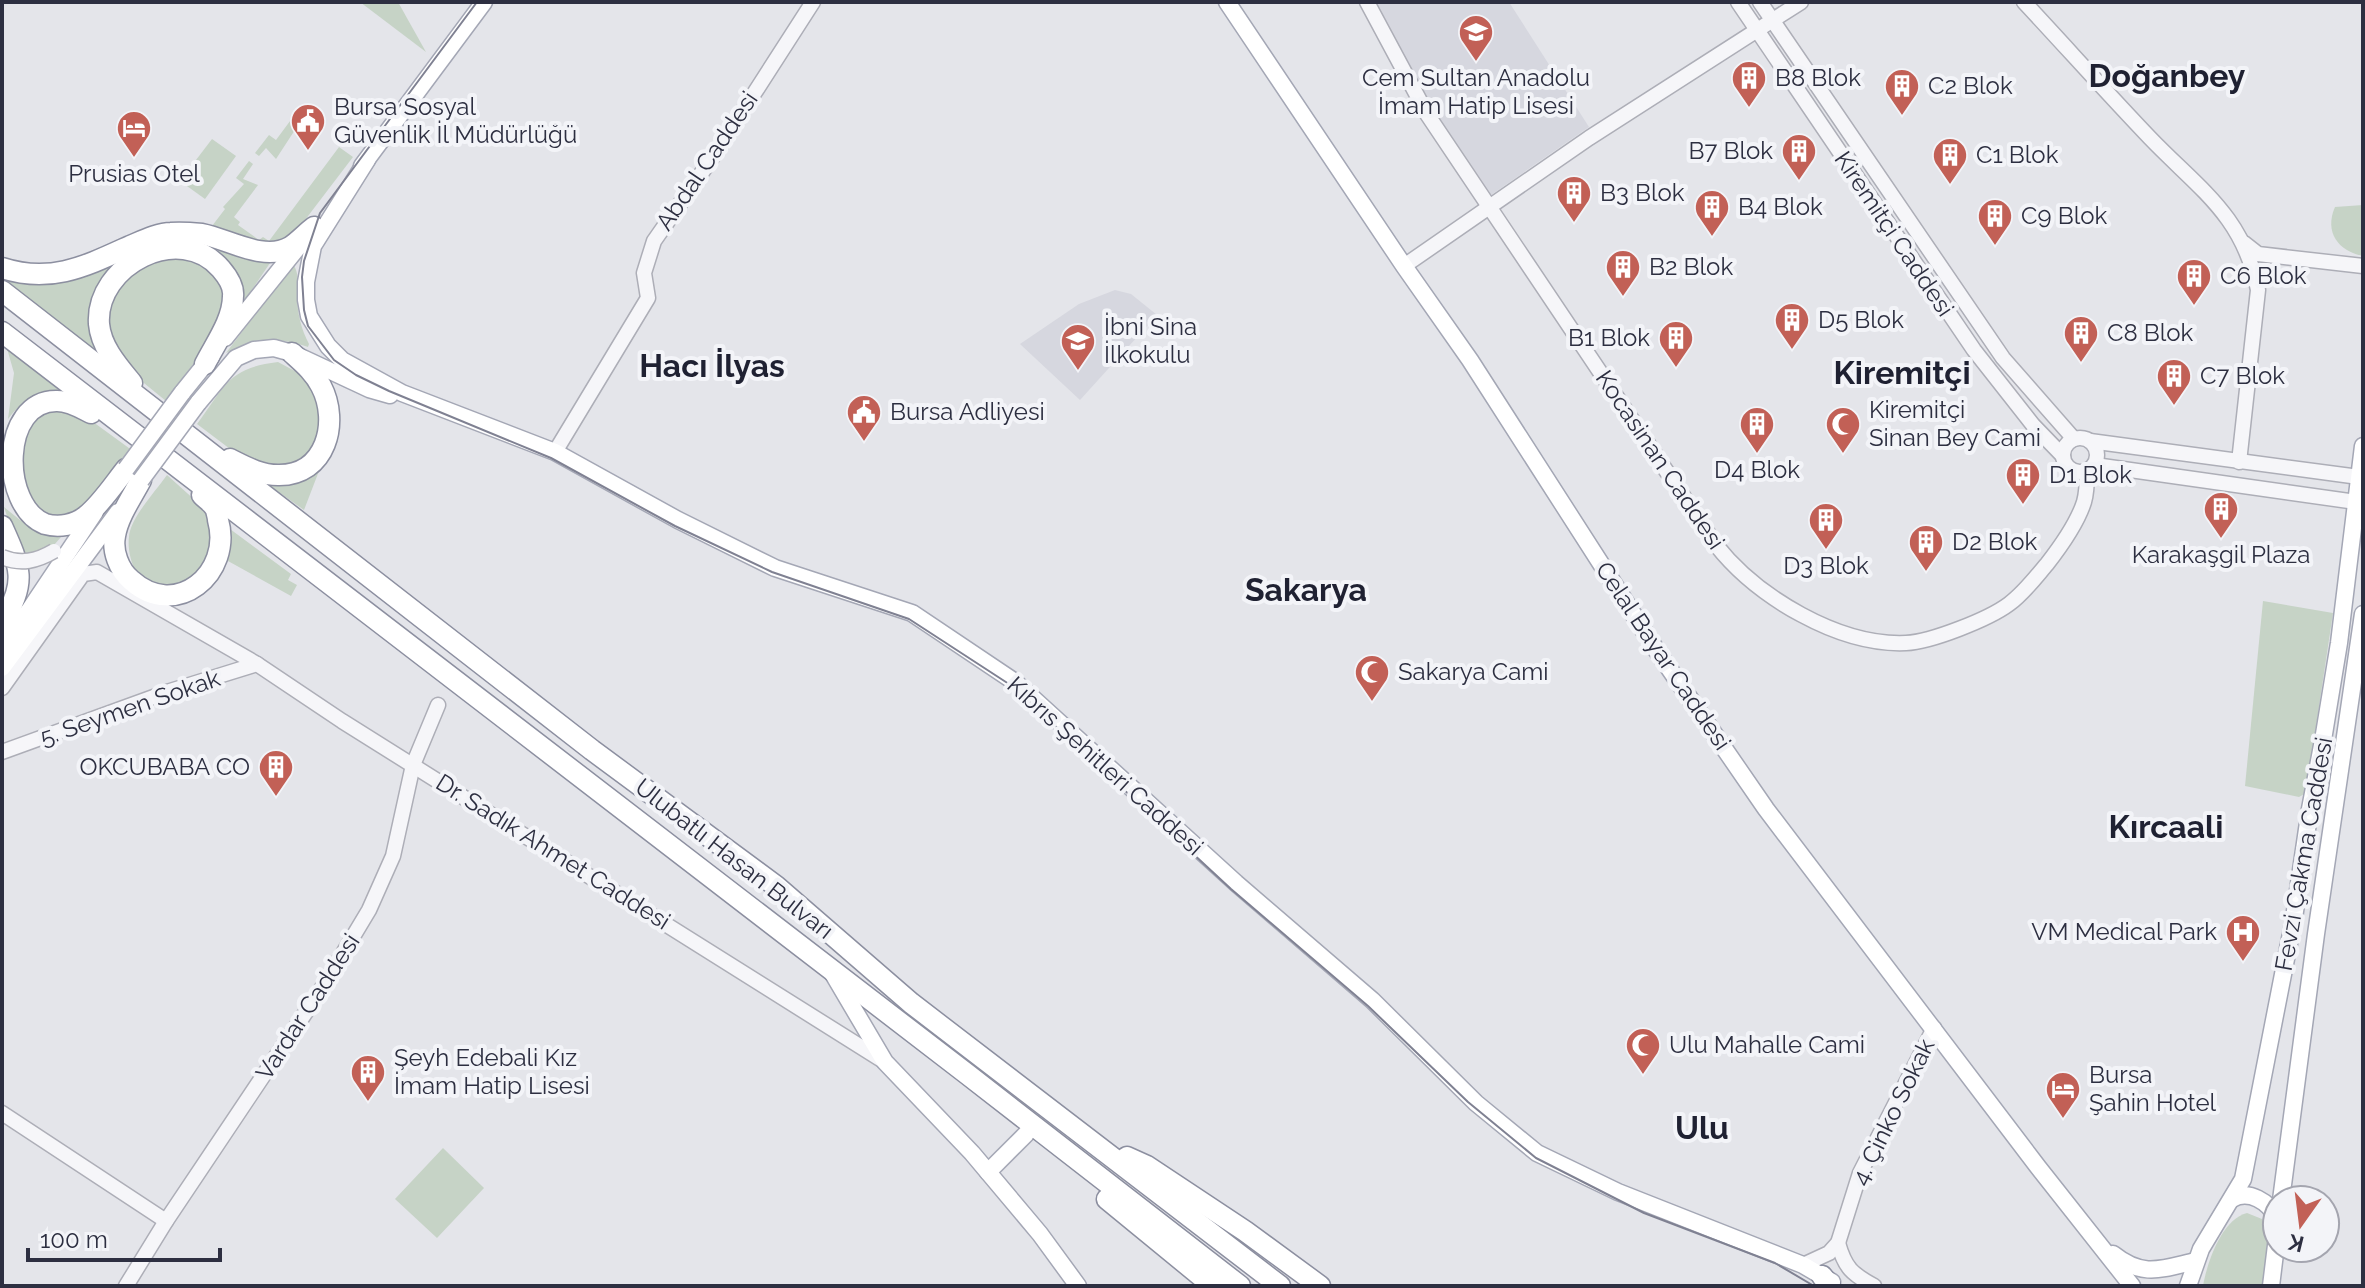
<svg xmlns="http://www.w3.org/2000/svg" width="2365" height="1288" font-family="Raleway,sans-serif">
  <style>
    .built { fill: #d6d7df }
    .green { fill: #c6d3c6 }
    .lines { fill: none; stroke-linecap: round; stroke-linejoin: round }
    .minor-casing { stroke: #adaeb7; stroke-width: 17 }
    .major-casing { stroke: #a4a7b5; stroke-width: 19 }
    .highway-casing { stroke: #8c8fa0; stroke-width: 23 }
    .minor { stroke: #f6f6f9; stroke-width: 14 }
    .major { stroke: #fff; stroke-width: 16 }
    .highway { stroke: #fff; stroke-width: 20 }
    .tram { stroke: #7f8192; stroke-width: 2 }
    .minor-bridge-casing { stroke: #adaeb7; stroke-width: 17; stroke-linecap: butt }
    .major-bridge-casing { stroke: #a4a7b5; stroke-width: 19; stroke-linecap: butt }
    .minor-bridge { stroke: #f6f6f9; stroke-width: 14 }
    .major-bridge { stroke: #fff; stroke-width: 16 }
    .labels { text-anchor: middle; stroke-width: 8; stroke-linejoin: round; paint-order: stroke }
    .poi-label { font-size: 24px; fill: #2d2f41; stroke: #f3f4f8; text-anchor: start }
    .street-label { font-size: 24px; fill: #2d2f41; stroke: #f3f4f8 }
    .district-label { font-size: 32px; font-weight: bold; fill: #1f2132; stroke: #f3f4f8 }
  </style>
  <rect width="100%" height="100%" fill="#e4e5ea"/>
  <g class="built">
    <polygon points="1375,2 1509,2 1589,127 1491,195 1437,123"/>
    <polygon points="1115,290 1131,294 1157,315 1080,400 1020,344 1079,304"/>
  </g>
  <g class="green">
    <polygon points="360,2 398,2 426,52"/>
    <polygon points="296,113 304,116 276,159 266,148 259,156 255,153 269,135 276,140"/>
    <polygon points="212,139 236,156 205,199 180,181"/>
    <polygon points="339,147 353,157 289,241 274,249 228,234 212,226 225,209 223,207 244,184 236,178 249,161 253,164 243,179 258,185 234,217 240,222 238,225 259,240 263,237 269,241"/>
    <path d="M2363,205V256C2338,251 2324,232 2335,207Z"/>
    <polygon points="219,249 270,263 239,309 215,255"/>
    <path d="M156,258H195C205,267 221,277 224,291C232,319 183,377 166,401L139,379L109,341V291Z"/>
    <path d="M106,264L111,269L103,360L2,283V277C47,287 64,285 106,264Z"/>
    <path d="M293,264C300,275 297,282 297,295C297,312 301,329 309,344L308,347C274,336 258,338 226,353Z"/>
    <path d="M6,345L67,389C41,391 24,398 8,419L14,373Z"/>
    <path d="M278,362L306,377L316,390L322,420L312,453L285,470L242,458L197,424C225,387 227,368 278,362Z"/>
    <path d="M58,408L89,419L133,451C105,484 81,534 32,509L15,440L32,417Z"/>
    <path d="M319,471L304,510L266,483C288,487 301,483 319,471Z"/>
    <path d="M167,475L207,511L213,556C208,562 204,571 199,576C187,587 160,589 146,582C133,575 127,551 129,537C130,518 156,491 167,475Z"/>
    <path d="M4,507C20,520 36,535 58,533L61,537L54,545L21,559Z"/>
    <polygon points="230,529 291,574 288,580 297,585 291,596 228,561"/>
    <polygon points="2263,601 2333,613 2306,793 2299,797 2245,786"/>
    <polygon points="443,1148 484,1188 437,1238 395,1199"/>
    <path d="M2247,1213L2262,1219L2267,1229V1243L2263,1286H2203C2207,1263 2221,1220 2247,1213Z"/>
  </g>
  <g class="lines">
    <g class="minor-casing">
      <g id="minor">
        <path d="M1367,2L1427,114L1716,545C1757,597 1839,646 1906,643C1931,642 1989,619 2009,604C2024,593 2035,578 2047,564C2061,546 2077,524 2084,502C2087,492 2087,481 2087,471"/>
        <polyline points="1738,2 1974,350 2033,425 2063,456"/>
        <polyline points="1760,2 2003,358 2074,439"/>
        <path d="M2024,2C2066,47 2107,93 2150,138C2199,189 2243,215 2258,290L2239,462"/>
        <polyline points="2244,243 2258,254 2363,266"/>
        <polyline points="1404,266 1589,138 1801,2"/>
        <circle cx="2080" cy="455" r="17"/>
        <polyline points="2090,441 2359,477"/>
        <polyline points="555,452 648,298 644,273 654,241 719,148 813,2"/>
        <polyline points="2095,465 2356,502"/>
        <polyline points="2,688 83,574 97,572 257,664 342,721 885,1062"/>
        <polyline points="2,752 170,691 257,664"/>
        <polyline points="2,1113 166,1221"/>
        <path d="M1838,1243C1845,1268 1852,1274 1874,1286"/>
        <polyline points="1803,1265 1829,1253 1838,1243 1860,1173 1934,1028"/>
        <polyline points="126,1286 166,1221 324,985 369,910 393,856 413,765 438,705"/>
      </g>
    </g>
    <g class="major-casing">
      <g id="major">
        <polyline points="1227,2 1404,266 1470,360 1655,648 1766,809 2038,1167 2132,1286"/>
        <polyline points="367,160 313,246 306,282 306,300 309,316 328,346 342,360 402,393 555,452 678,520 775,568 912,613 1015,682 1236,883 1372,1000 1476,1103 1537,1153 1618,1192 1803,1265 1832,1282"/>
        <polyline points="362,166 484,2"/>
        <polyline points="225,338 303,241"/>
        <polyline points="182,393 211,357"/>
        <polyline points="198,403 236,358 254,350 274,348 292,353 369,389 390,395"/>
        <polyline points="2,646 30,609 95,512"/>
        <polyline points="2,668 118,512"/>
        <polyline points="833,974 885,1062 972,1153 1040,1234 1078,1286"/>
        <polyline points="988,1172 1026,1134"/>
        <path d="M2232,1199C2249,1189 2269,1202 2277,1218"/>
        <polyline points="2281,1200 2316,934 2363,614"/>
        <path d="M2113,1254C2143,1278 2161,1269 2196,1261"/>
        <polyline points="2188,1286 2201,1249 2243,1179 2294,918 2310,809 2323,740 2339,643 2363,446"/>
        <polyline points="2271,1286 2277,1237"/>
      </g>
    </g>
    <g class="highway-casing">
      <g id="highway">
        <path d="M2,268C51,284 86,266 130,246C142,241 158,233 171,233C181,232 192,233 202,234C228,239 264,262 290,247C298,242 306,233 314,227"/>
        <polyline points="2,291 592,750 776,886 911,1003 1280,1286"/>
        <polyline points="2,332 967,1074 1240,1286"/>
        <path d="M132,383C118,366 101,347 99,324C95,265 180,221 221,269C227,276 234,287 233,296C233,320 215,344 205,364"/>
        <path d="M91,413C81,408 70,401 57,401C0,400 0,506 45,524C59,528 75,525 86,516C101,504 114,484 126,469"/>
        <path d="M230,459C246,467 260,475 278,475C326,476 340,422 321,386C314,372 303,363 292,353"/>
        <path d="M141,480C132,497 118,517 115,536C112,551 119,570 131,580C176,621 233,573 218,520C218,518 216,509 215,508C212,503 206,499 202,495"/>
        <path d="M2,526C20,566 28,583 2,622"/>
        <polyline points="1127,1157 1147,1166 1245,1231 1320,1286"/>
        <polyline points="1107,1199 1213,1286"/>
        <polyline points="1822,1276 1830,1286"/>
      </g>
    </g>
    <use href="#minor" class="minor"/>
    <use href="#major" class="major"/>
    <use href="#highway" class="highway"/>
    <polyline class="tram" points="477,2 320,213 304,261 302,277 304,310 308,326 334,360 356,375 389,391 551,458 675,526 772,572 909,619 1012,686 1231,889 1368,1006 1468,1102 1536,1158 1644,1213 1775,1263 1814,1286"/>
    <g class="minor-bridge-casing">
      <path id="minor-bridge" d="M2,557C21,565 37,561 54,551"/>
    </g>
    <g class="major-bridge-casing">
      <g id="major-bridge">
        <polyline points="126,469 182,393"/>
        <polyline points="141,480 198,403"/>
      </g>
    </g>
    <use href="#minor-bridge" class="minor-bridge"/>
    <use href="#major-bridge" class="major-bridge"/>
  </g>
  <defs>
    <g id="school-pin" transform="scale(1.8)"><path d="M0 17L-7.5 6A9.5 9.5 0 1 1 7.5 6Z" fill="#c26056" stroke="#f3f4f8"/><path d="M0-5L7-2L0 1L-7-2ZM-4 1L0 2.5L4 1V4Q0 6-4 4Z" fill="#fff"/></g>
    <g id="building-pin" transform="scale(1.8)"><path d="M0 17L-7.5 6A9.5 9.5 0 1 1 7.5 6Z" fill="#c26056" stroke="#f3f4f8"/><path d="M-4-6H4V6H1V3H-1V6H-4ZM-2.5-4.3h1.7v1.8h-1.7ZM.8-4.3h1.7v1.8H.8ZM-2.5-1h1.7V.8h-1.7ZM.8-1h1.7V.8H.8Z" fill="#fff"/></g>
    <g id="civic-pin" transform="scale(1.8)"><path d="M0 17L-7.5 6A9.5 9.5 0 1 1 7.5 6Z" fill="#c26056" stroke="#f3f4f8"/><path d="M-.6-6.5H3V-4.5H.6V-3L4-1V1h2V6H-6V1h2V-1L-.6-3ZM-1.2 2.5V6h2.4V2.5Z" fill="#fff"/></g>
    <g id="hotel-pin" transform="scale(1.8)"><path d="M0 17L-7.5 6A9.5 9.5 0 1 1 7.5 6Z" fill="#c26056" stroke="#f3f4f8"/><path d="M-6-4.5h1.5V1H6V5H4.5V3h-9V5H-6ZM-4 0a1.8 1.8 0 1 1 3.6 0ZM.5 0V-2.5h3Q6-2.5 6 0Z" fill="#fff"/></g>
    <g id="mosque-pin" transform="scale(1.8)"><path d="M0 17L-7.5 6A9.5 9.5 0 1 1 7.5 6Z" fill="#c26056" stroke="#f3f4f8"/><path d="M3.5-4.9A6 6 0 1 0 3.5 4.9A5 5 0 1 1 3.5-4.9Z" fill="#fff"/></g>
    <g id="hospital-pin" transform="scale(1.8)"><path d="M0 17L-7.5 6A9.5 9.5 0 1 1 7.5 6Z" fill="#c26056" stroke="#f3f4f8"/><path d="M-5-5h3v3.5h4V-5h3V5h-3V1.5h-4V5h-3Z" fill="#fff"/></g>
  </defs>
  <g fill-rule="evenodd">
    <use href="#school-pin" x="1476" y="32"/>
    <use href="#building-pin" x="1749" y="78"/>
    <use href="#building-pin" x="1902" y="86"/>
    <use href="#civic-pin" x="308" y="121"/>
    <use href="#hotel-pin" x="134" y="128"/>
    <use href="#building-pin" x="1799" y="151"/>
    <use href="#building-pin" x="1950" y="155"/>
    <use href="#building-pin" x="1574" y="193"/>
    <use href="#building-pin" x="1712" y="207"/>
    <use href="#building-pin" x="1995" y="216"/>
    <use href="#building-pin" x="1623" y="267"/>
    <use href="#building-pin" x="2194" y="276"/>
    <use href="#building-pin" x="1792" y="320"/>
    <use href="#building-pin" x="2081" y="333"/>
    <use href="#building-pin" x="1676" y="338"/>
    <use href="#school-pin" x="1078" y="341"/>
    <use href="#building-pin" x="2174" y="376"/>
    <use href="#civic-pin" x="864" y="412"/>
    <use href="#building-pin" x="1757" y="424"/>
    <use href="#mosque-pin" x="1843" y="424"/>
    <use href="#building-pin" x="2023" y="475"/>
    <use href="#building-pin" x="2221" y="509"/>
    <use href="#building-pin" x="1826" y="520"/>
    <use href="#building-pin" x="1926" y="542"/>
    <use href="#mosque-pin" x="1372" y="672"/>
    <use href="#building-pin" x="276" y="767"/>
    <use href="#hospital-pin" x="2243" y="932"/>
    <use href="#mosque-pin" x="1643" y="1045"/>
    <use href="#building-pin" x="368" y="1072"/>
    <use href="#hotel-pin" x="2063" y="1089"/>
  </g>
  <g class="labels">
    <g class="poi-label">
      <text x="1476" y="86" text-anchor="middle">Cem Sultan Anadolu<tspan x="1476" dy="28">İmam Hatip Lisesi</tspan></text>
      <text x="1775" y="86">B8 Blok</text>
      <text x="1928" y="94">C2 Blok</text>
      <text x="334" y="115">Bursa Sosyal<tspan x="334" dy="28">Güvenlik İl Müdürlüğü</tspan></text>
      <text x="1773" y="159" text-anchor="end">B7 Blok</text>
      <text x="1976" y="163">C1 Blok</text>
      <text x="134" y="182" text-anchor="middle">Prusias Otel</text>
      <text x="1600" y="201">B3 Blok</text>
      <text x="1738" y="215">B4 Blok</text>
      <text x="2021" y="224">C9 Blok</text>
      <text x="1649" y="275">B2 Blok</text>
      <text x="2220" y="284">C6 Blok</text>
      <text x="1818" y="328">D5 Blok</text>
      <text x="1104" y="335">İbni Sina<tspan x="1104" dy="28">İlkokulu</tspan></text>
      <text x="2107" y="341">C8 Blok</text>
      <text x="1650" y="346" text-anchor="end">B1 Blok</text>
      <text x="2200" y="384">C7 Blok</text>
      <text x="1869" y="418">Kiremitçi<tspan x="1869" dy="28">Sinan Bey Cami</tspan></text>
      <text x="890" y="420">Bursa Adliyesi</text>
      <text x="1757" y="478" text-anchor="middle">D4 Blok</text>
      <text x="2049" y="483">D1 Blok</text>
      <text x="1952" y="550">D2 Blok</text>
      <text x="2221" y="563" text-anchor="middle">Karakaşgil Plaza</text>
      <text x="1826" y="574" text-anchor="middle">D3 Blok</text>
      <text x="1398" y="680">Sakarya Cami</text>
      <text x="250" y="775" text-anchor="end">OKCUBABA CO</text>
      <text x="2217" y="940" text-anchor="end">VM Medical Park</text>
      <text x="1669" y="1053">Ulu Mahalle Cami</text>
      <text x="394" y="1066">Şeyh Edebali Kız<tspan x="394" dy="28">İmam Hatip Lisesi</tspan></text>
      <text x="2089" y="1083">Bursa<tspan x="2089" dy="28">Şahin Hotel</tspan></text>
    </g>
    <g class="street-label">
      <text transform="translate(707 161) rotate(-56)" y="8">Abdal Caddesi</text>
      <text transform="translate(1894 234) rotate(56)" y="8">Kiremitçi Caddesi</text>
      <text transform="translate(1660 460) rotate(56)" y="8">Kocasinan Caddesi</text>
      <text transform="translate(1663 656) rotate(56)" y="8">Celal Bayar Caddesi</text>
      <text transform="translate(130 708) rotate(-19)" y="8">5. Seymen Sokak</text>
      <text transform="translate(1105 766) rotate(42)" y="8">Kıbrıs Şehitleri Caddesi</text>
      <text transform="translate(553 852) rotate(32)" y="8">Dr. Sadık Ahmet Caddesi</text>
      <text transform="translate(2304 854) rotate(-80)" y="8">Fevzi Çakma Caddesi</text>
      <text transform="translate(734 859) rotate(38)" y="8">Ulubatlı Hasan Bulvarı</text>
      <text transform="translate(308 1007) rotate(-57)" y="8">Vardar Caddesi</text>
      <text transform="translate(1893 1112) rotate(-64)" y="8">4. Çinko Sokak</text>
    </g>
    <g class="district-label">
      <text x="2167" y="87">Doğanbey</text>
      <text x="712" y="377">Hacı İlyas</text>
      <text x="1902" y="384">Kiremitçi</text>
      <text x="1306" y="601">Sakarya</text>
      <text x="2166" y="838">Kırcaali</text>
      <text x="1702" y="1139">Ulu</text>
    </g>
  </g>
  <rect width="2365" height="1288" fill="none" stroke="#2d2f41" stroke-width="8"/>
  <g transform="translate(2301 1224) rotate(194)"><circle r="38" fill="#f3f4f8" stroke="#a4a5af" stroke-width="2"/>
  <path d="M0-6L14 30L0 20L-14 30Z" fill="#c26056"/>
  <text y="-12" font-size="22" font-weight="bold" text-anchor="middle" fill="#2d2f41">K</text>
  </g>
  <path d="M28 1248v12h192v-12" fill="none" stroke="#2d2f41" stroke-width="4"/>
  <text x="40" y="1248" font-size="24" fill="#2d2f41" stroke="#f3f4f8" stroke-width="6" paint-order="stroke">100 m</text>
</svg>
